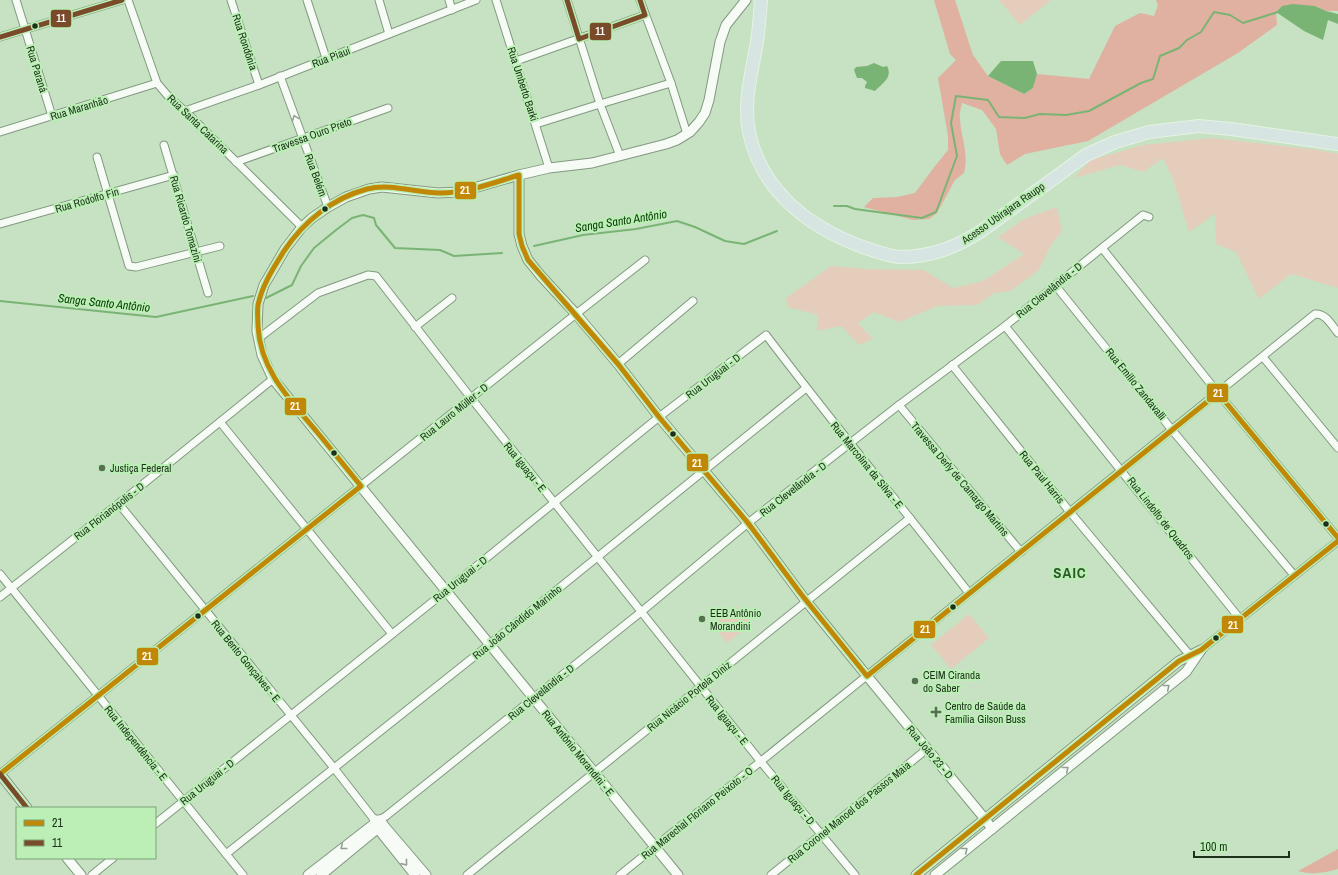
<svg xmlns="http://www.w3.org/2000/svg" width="1338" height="875" font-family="'Archivo Narrow',sans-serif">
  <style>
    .green { fill: #e5cdbc }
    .forest { fill: #e0b1a1 }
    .water { fill: #7ab474 }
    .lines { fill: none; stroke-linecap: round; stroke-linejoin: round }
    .stream { stroke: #7ab474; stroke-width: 2 }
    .minor-casing { stroke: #839981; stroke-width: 9 }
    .tertiary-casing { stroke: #839981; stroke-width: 11 }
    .trunk-casing { stroke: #e5f2e4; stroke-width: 14 }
    .minor { stroke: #f6fbf6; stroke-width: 7 }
    .tertiary { stroke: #f6fbf6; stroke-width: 9 }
    .trunk { stroke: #d6e5e2; stroke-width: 12 }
    .bus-1-casing { stroke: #bbefb5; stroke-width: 8 }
    .bus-2-casing { stroke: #bbefb5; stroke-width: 8 }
    .bus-1 { stroke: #c08806; stroke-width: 5 }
    .bus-2 { stroke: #7a4b2a; stroke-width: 5 }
    .oneway { stroke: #94a093 }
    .bus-dot { fill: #1c301a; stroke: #bbefb5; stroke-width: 1.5 }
    .poi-dot { fill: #586e55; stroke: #bbefb5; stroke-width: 1.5 }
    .labels { text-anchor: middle; stroke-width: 4; stroke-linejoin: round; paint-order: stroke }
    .street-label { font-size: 11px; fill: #1c301a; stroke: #bbefb5 }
    .poi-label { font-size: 11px; fill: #1c301a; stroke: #bbefb5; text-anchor: start }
    .water-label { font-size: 12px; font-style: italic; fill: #073c05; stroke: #bbefb5 }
    .district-label { font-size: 15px; font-weight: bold; letter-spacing: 1px; fill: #2c5a28; stroke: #bbefb5 }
    .line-badge { stroke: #bbefb5; stroke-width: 1.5 }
    .badge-label { font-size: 11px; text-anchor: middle; font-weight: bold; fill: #fff }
  </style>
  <rect width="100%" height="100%" fill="#c6e2c2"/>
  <g class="green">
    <polygon points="999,0 1051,0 1020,25"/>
    <polygon points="1212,138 1318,150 1338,154 1338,288 1291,274 1259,299 1236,252 1216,244 1215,214 1189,232 1173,179 1163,158 1143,172 1120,165 1074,178 1091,160 1143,145"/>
    <polygon points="1057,207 1062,232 1051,245 1039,270 1010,291 994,293 977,305 938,306 899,322 874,312 858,323 873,339 859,345 841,326 817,331 818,315 788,307 786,298 831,266 867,269 924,270 953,288 983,281 1024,254 998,237 1024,219"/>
    <polygon points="736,606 751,624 727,643 713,624"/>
    <polygon points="969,614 989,638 951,669 931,645"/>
  </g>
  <g class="forest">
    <path d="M934,0H955L973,55L988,76L1024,94L1033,88L1037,74L1089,79L1115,26L1140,13L1154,16L1158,5L1156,0H1338V11H1326L1315,6H1282L1276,12L1277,25L1238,53L1088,141L1025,154L1007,165L1000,154L996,129L982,110L962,103C961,108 959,114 960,119C961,138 969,153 964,173L955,180L937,213L929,219L913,220L864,207L873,198L897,197L915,193L935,166L948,150V136L938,78L956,60L950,54Z"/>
    <path d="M1338,849V869C1324,873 1312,875 1298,871Z"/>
  </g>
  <g class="water">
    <polygon points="1293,4 1315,6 1326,11 1338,14 1338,24 1328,20 1323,40 1304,31 1276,12 1282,6"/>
    <polygon points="1001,61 1033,61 1037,74 1033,88 1024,94 988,76"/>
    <path d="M874,63L883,67L887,66C893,77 883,83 875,91L865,88V86L867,82L862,78H857L854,70L856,67L867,66Z"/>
  </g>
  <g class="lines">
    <g class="stream">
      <polyline points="834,206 847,206 855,209 922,218 936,212 957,156 951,123 956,96 988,100 999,117 1025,118 1040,114 1066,115 1089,111 1141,83 1153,79 1160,56 1179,48 1187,40 1201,32 1214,12 1230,15 1243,23 1278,12"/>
      <polyline points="534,246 583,235 636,229 677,221 695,227 725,241 744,244 777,231"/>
      <polyline points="266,298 292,285 301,266 314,248 336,230 352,218 363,215 374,218 376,225 395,248 440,250 454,256 502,253"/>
      <polyline points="0,301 156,317 253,296"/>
    </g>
    <g class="minor-casing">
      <g id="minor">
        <polyline points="16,0 52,116"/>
        <polyline points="128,0 157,83 168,96 185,111 302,227"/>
        <polyline points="231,0 259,85"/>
        <polyline points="307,0 326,58"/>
        <polyline points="379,0 389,34"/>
        <polyline points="449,0 452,10"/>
        <polyline points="496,0 549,168"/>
        <polyline points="567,0 600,104 620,156"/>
        <polyline points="640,0 671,83 687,134"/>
        <polyline points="0,37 122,0"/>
        <polyline points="516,61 645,15"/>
        <polyline points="280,76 328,207"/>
        <polyline points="185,111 259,85 476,0"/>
        <polyline points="536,124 600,104 671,83"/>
        <polyline points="0,132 157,83"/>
        <polyline points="164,145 208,293"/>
        <polyline points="97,157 129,266 136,267 220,246"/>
        <polyline points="236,162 388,108"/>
        <polyline points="0,224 174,175"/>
        <polyline points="1102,248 1218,393 1338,538"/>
        <polyline points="1055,285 1172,430 1294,575"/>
        <polyline points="1005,326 1240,619"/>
        <polyline points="415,327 452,298"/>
        <polyline points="259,338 318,293 368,275 376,276 471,398 761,762 855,875"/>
        <polyline points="1263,357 1338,448"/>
        <polyline points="618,364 693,301"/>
        <polyline points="952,365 1070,512 1193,659"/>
        <polyline points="899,405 1021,552"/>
        <polyline points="220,422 392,634"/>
        <polyline points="119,504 334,768 373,818 374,822"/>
        <polyline points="0,574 243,875"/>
        <polyline points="0,597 132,493 273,379"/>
        <polyline points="1201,650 1338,541"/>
        <polyline points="0,774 576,314 645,260"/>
        <polyline points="373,818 379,820 386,816 641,612 748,523 899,405 1005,326 1143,215 1149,217"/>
        <path d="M155,824L446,591L659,417L766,335C832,422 902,507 969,593"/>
        <polyline points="226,854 490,644 806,388"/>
        <polyline points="92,875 113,858"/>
        <polyline points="467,875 910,518"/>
        <path d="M620,875L1315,314C1326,313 1332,326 1338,333"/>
        <polyline points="771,875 927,749"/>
      </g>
    </g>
    <g class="tertiary-casing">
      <g id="tertiary">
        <polyline points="519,175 519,234 522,246 528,260 541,276 576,314 618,364 659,417 748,523 806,601 867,676 985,819 992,829"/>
        <polyline points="0,774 27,808"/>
        <polyline points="375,825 415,875"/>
        <polyline points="67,858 81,875"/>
        <polyline points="308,875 379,820 426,875"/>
        <polyline points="321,875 383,824"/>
        <polyline points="678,875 273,379 262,355 257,331 258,304 264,285 285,249 302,227 312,218 328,207 346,197 369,189 382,187 438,193 460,192 519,175 549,168 592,163 666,144 677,140 690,132 699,122 705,113 709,100 720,42 726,25 746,0"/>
        <polyline points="916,875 1179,661 1201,650"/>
        <polyline points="935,875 1186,672 1201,650"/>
      </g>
    </g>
    <g class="trunk-casing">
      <path id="trunk" d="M761,0C760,14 759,28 757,42C752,72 743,101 749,132C761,190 807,226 860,246C872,250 887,256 900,257C931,257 954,248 980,232L1086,155L1115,142L1149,132L1199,126L1231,129L1338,144"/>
    </g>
    <use href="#minor" class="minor"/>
    <use href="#tertiary" class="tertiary"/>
    <use href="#trunk" class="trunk"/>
    <g class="bus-1-casing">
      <g id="bus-1">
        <path d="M0,774L361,486C346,468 332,450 317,432C290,400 260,370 258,326C258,319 257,312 258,305C262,285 274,267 284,251C304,221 333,198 367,189C391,183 416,193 440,193C467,193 493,183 519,175V234L522,246L528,260L618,364L659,417L748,523L801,594L867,676L1218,393L1338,538"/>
        <polyline points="916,875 1179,661 1201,650 1338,541"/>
      </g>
    </g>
    <g class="bus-2-casing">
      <g id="bus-2">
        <polyline points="567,0 579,39 645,15 640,0"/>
        <polyline points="0,37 122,0"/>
        <polyline points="0,774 27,808"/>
      </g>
    </g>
    <use href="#bus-1" class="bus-1"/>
    <use href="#bus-2" class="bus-2"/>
  </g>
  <defs><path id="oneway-chevron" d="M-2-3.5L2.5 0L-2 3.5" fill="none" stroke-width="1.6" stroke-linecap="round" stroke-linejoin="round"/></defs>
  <g class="oneway">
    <use href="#oneway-chevron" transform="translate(295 118) rotate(-110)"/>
    <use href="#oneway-chevron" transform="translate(1167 687) rotate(-39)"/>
    <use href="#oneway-chevron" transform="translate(1066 769) rotate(-39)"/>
    <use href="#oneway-chevron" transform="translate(343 847) rotate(141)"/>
    <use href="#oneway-chevron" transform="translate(965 850) rotate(-39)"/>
    <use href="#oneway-chevron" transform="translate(405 863) rotate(51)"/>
  </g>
  <g class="bus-dot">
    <circle cx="35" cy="26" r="3.5"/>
    <circle cx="325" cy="209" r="3.5"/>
    <circle cx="673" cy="434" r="3.5"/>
    <circle cx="334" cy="453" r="3.5"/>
    <circle cx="1326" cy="524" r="3.5"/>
    <circle cx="953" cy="607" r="3.5"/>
    <circle cx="198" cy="616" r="3.5"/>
    <circle cx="1216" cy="638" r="3.5"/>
  </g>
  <g class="poi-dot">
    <circle cx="102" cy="468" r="4"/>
    <circle cx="702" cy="619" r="4"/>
    <circle cx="915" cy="681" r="4"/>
    <path d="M934 706h4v4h4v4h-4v4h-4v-4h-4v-4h4z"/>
  </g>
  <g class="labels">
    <g class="street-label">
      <text transform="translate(245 42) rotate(72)" y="4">Rua Rondônia</text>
      <text transform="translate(331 57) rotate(-21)" y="4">Rua Piauí</text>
      <text transform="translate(37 69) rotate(73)" y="4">Rua Paraná</text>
      <text transform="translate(523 84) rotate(72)" y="4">Rua Umberto Barki</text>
      <text transform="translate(79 108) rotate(-17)" y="4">Rua Maranhão</text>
      <text transform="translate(198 124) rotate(44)" y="4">Rua Santa Catarina</text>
      <text transform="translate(312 135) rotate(-20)" y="4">Travessa Ouro Preto</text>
      <text transform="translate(316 175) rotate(70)" y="4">Rua Belém</text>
      <text transform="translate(87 200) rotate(-16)" y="4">Rua Rodolfo Fin</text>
      <text transform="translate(1003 213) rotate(-35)" y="4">Acesso Ubirajara Raupp</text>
      <text transform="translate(186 219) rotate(74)" y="4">Rua Ricardo Tomazini</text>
      <text transform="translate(1049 290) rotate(-39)" y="4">Rua Clevelândia - D</text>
      <text transform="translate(713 376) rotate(-38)" y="4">Rua Uruguai - D</text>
      <text transform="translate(1136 384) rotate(51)" y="4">Rua Emílio Zandavalli</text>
      <text transform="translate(454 412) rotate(-39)" y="4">Rua Lauro Müller - D</text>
      <text transform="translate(867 465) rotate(51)" y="4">Rua Marcolina da Silva - E</text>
      <text transform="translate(525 467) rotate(51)" y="4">Rua Iguaçu - E</text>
      <text transform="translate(1042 477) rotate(51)" y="4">Rua Paul Harris</text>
      <text transform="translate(960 479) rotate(50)" y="4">Travessa Derly de Camargo Martins</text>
      <text transform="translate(793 489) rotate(-38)" y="4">Rua Clevelândia - D</text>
      <text transform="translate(109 511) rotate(-38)" y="4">Rua Florianópolis - D</text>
      <text transform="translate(1161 518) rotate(52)" y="4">Rua Lindolfo de Quadros</text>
      <text transform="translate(460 579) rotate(-39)" y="4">Rua Uruguai - D</text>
      <text transform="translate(517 622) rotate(-39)" y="4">Rua João Cândido Marinho</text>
      <text transform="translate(246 661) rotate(51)" y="4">Rua Bento Gonçalves - E</text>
      <text transform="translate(541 692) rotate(-39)" y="4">Rua Clevelândia - D</text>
      <text transform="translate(689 696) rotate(-39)" y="4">Rua Nicácio Portela Diniz</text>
      <text transform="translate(727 720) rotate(51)" y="4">Rua Iguaçu - E</text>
      <text transform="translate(136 743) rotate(51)" y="4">Rua Independência - E</text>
      <text transform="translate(930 752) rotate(50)" y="4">Rua João 23 - D</text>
      <text transform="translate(578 753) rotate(51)" y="4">Rua Antônio Morandini - E</text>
      <text transform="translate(207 782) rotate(-39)" y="4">Rua Uruguai - D</text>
      <text transform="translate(793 800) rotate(50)" y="4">Rua Iguaçu - D</text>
      <text transform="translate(849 812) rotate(-39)" y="4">Rua Coronel Manoel dos Passos Maia</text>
      <text transform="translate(697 813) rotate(-39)" y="4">Rua Marechal Floriano Peixoto - O</text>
    </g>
    <g class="poi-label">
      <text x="110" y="472">Justiça Federal</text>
      <text x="710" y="617">EEB Antônio<tspan x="710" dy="13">Morandini</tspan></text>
      <text x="923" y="679">CEIM Ciranda<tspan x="923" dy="13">do Saber</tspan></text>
      <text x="945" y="710">Centro de Saúde da<tspan x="945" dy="13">Família Gilson Buss</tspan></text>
    </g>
    <g class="water-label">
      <text transform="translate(621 221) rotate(-9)" y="4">Sanga Santo Antônio</text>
      <text transform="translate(104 303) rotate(6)" y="4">Sanga Santo Antônio</text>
    </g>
    <g class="district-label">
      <text x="1070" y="578">SAIC</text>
    </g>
  </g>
  <g class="line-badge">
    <rect x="50" y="9" width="22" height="19" rx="4" fill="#7a4b2a"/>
    <rect x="589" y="22" width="23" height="19" rx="4" fill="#7a4b2a"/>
    <rect x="454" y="181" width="23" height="19" rx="4" fill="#c08806"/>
    <rect x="1206" y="383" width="23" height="20" rx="4" fill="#c08806"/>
    <rect x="284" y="397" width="23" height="19" rx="4" fill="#c08806"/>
    <rect x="686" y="453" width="23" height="19" rx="4" fill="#c08806"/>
    <rect x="1221" y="615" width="23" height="19" rx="4" fill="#c08806"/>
    <rect x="913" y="620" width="23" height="19" rx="4" fill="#c08806"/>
    <rect x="136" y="647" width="23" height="19" rx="4" fill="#c08806"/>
  </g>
  <g class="badge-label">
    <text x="61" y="22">11</text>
    <text x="600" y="35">11</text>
    <text x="465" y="194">21</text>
    <text x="1218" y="397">21</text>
    <text x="295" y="410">21</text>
    <text x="697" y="467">21</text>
    <text x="1233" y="629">21</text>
    <text x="925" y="633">21</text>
    <text x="147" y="660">21</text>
  </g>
  <rect x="16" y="807" width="140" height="52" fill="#bbefb5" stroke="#7ba377"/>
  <rect x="24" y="820" width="20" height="6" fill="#c08806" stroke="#7ba377"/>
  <text x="52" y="827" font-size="12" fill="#1c301a">21</text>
  <rect x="24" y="840" width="20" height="6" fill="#7a4b2a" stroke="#7ba377"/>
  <text x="52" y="847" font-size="12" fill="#1c301a">11</text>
  <path d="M1194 851v6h95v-6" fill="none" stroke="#1c301a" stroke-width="2"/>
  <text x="1200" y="851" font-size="12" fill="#1c301a" stroke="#bbefb5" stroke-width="3" paint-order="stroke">100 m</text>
</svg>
